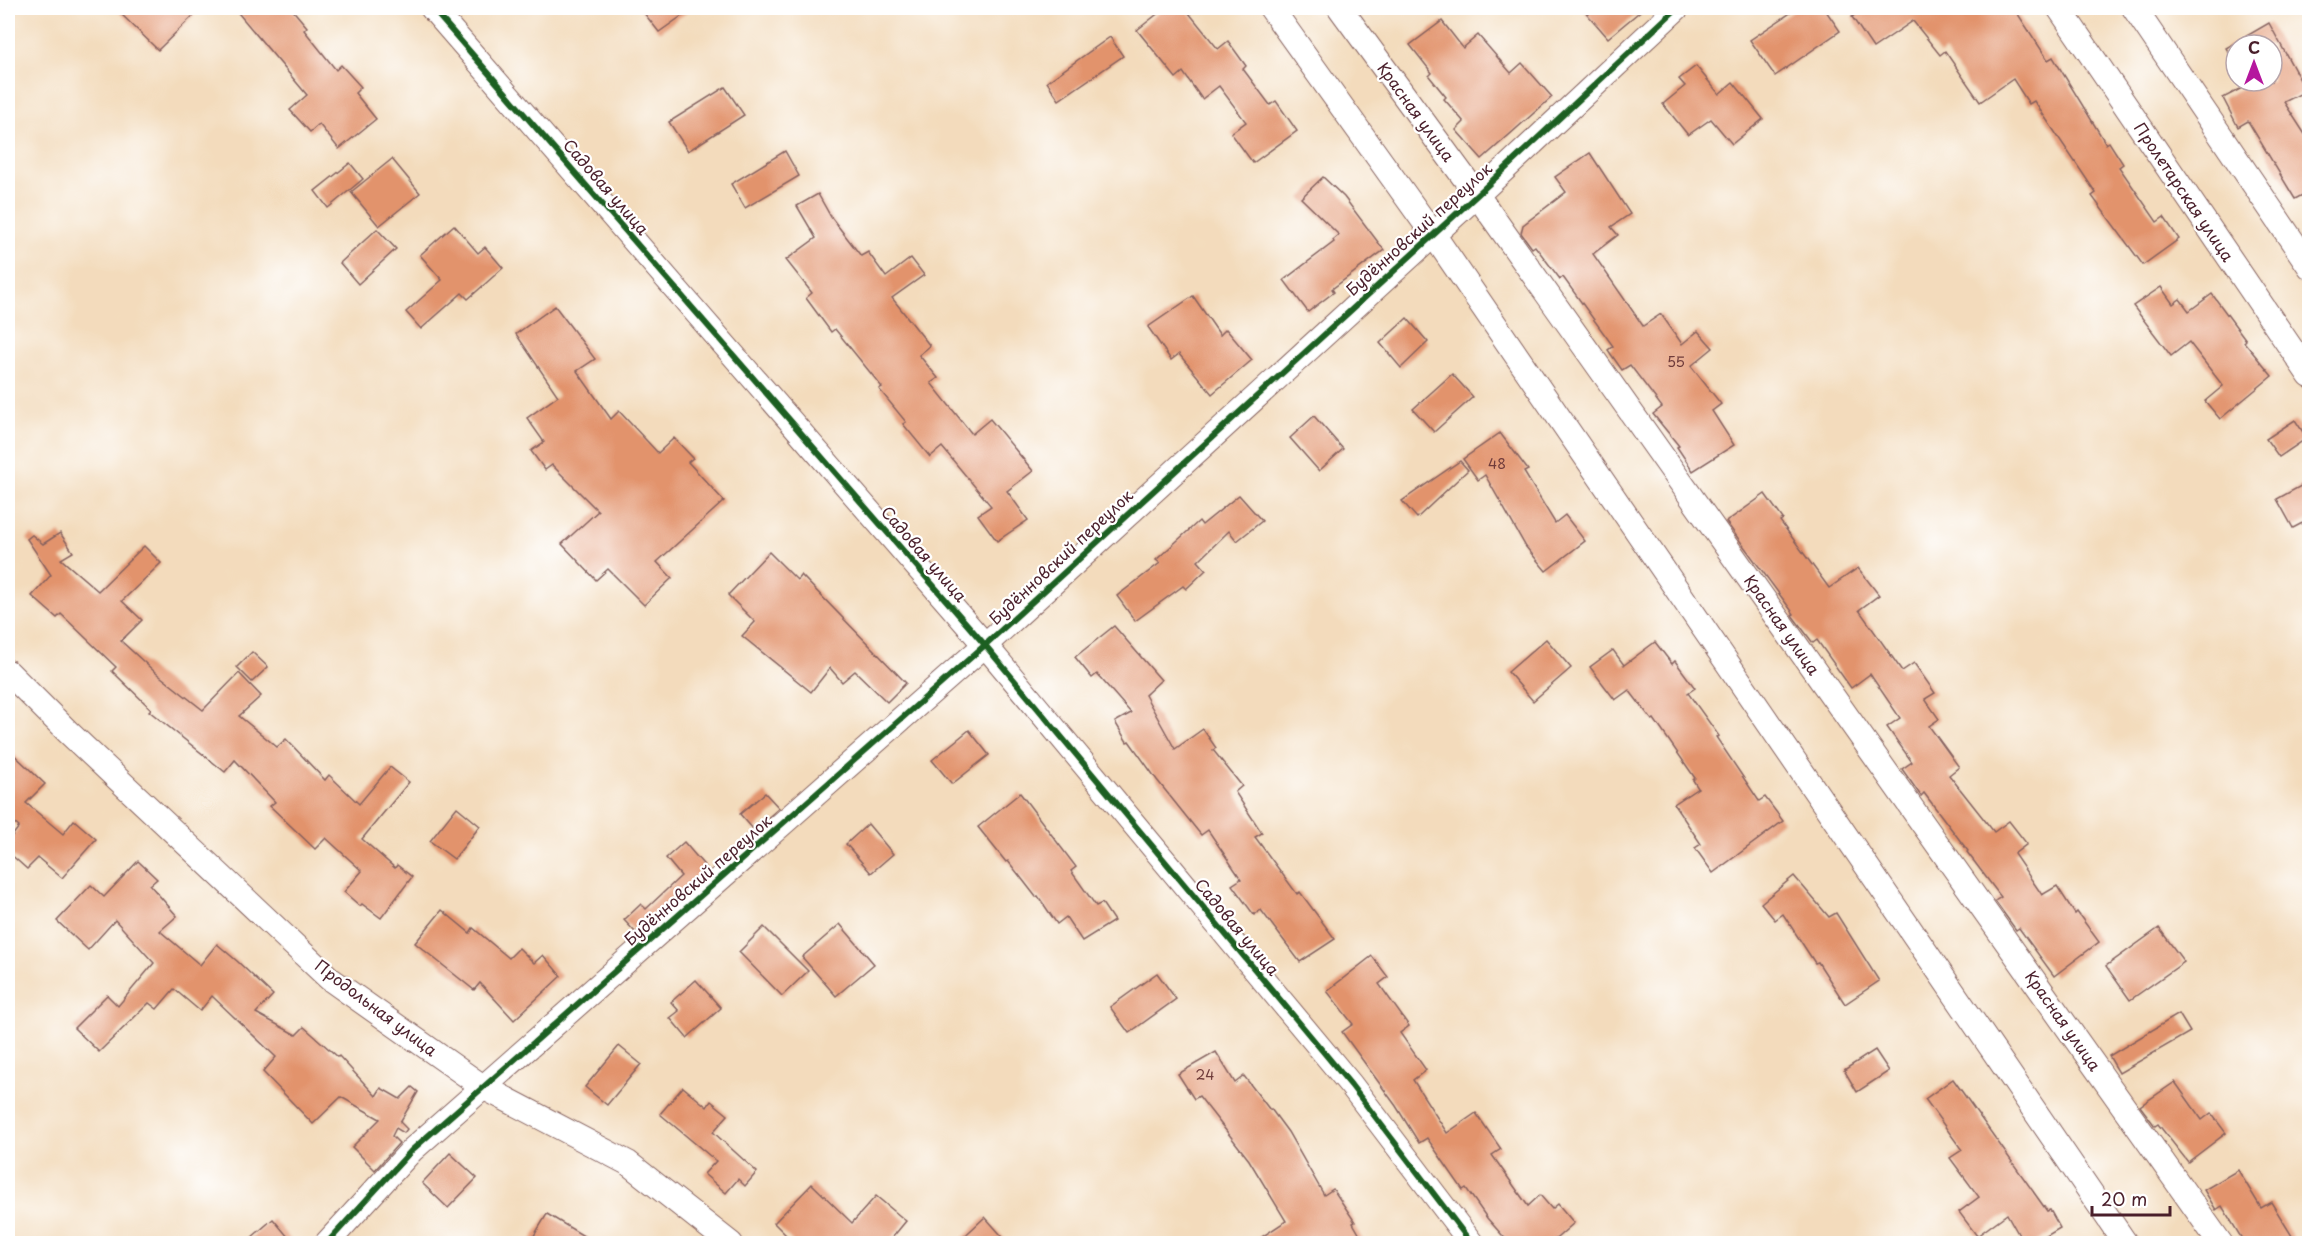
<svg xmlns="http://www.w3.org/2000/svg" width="2317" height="1251" font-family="'Playpen Sans',sans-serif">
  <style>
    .building { fill: #e2936c }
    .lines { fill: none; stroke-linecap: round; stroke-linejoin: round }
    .street-casing { stroke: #85615e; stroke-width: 26 }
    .street { stroke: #fff; stroke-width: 24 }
    .cycleway-casing { stroke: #fff; stroke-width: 10 }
    .cycleway { stroke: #1b5e20; stroke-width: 6 }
    .labels { text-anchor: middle; stroke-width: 4.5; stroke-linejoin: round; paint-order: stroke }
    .number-label { font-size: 14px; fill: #703c3b }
    .street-label { font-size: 16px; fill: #4a1f2b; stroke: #fff }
  </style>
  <rect width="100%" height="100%" fill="#fff"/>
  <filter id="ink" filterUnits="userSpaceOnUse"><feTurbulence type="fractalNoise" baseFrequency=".0167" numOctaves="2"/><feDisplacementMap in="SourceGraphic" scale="12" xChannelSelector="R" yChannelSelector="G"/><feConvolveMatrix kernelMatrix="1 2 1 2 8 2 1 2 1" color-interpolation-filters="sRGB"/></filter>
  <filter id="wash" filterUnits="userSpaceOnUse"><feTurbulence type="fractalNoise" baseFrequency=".008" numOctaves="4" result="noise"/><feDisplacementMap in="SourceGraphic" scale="24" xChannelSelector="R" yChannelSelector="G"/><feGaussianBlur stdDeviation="1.35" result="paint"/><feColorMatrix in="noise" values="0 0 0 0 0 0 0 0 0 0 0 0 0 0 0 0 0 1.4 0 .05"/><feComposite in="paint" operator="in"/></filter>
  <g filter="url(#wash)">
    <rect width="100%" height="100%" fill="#f3dbbc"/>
    <g id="blocks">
      <g class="building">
        <polygon points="115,8 201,8 158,50"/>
        <polygon points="234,8 291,8 307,27 304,30 336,70 341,65 361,87 355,93 376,119 339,149 319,124 310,132 290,110 307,95"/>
        <polygon points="640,8 693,8 659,32"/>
        <polygon points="1165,8 1185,8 1218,49 1228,41 1246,66 1243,69 1270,105 1276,101 1297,131 1253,163 1231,133 1246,122 1219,86 1202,99 1183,72 1176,78 1137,30"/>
        <polygon points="1582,8 1644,8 1608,38"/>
        <polygon points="1798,8 1824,8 1840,31 1775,76 1750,40"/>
        <polygon points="1865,8 2014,8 2048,60 2053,57 2106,144 2109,142 2123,164 2119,167 2157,222 2164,217 2179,239 2143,265 2092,196 2096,193 2034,101 2029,104 2013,79 1980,102 1945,51 1940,55 1913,21 1873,48 1852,17"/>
        <polygon points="1442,21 1463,48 1478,35 1511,73 1522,63 1552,97 1482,159 1456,130 1464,122 1444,99 1446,97 1429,76 1432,73 1410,45"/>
        <polygon points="2269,23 2306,91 2284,102 2310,142 2310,191 2295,199 2248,121 2238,127 2223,98 2248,85 2246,81 2272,81 2272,45 2236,45 2236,64 2226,48"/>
        <polygon points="1110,37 1123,56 1059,100 1047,82"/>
        <polygon points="1696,66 1719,94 1733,82 1763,119 1732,144 1711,119 1688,135 1663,104 1685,86 1679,79"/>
        <polygon points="725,87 744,115 688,151 669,122"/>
        <polygon points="785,151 799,176 745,208 731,184"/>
        <polygon points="1590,153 1630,214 1611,227 1618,235 1593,254 1643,326 1661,314 1682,344 1698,331 1713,348 1691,366 1721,404 1712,411 1734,445 1693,471 1677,447 1679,446 1653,414 1662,407 1630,365 1622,370 1608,350 1613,346 1563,277 1560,279 1535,246 1532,248 1521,233 1523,225 1566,192 1555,177"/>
        <polygon points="392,159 420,193 379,226 351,192"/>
        <polygon points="350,163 363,179 328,208 315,191"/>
        <polygon points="1323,177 1344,197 1384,250 1332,289 1334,292 1308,312 1284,280 1334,242 1333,240 1339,235 1301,198"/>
        <polygon points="818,194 831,217 861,256 868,252 886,277 911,258 924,275 892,298 930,346 919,355 938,378 931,383 972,434 990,419 1033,471 1007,491 1028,520 997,541 978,515 991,506 942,447 930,457 903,424 906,422 879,389 882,387 835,329 831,332 806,298 812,293 786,260 816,238 797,206"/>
        <polygon points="454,225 478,253 485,247 503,268 468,299 462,293 421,329 406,312 442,280 420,255"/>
        <polygon points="377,229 396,249 358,284 340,263"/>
        <polygon points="2161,287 2173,304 2180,299 2189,311 2212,294 2246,340 2244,342 2272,376 2220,419 2205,401 2223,386 2189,342 2171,356 2133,306"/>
        <polygon points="1193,296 1220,335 1226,329 1252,360 1212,394 1179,354 1171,360 1148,327"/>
        <polygon points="555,306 595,359 577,371 611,419 619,411 658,453 674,438 693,458 688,462 724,501 657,562 672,578 644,605 608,569 596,580 562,544 598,511 552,465 545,470 531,451 544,442 527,418 558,396 516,334"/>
        <polygon points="1407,318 1428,342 1401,368 1380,343"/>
        <polygon points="1452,374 1473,397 1434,432 1413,409"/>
        <polygon points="1314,416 1343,449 1319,471 1290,438"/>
        <polygon points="2295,420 2307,438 2279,457 2266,439"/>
        <polygon points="1500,433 1528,470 1524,472 1555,523 1565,515 1585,541 1546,571 1526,547 1485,475 1478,480 1463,459"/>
        <polygon points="1460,461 1468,470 1417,518 1402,501"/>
        <polygon points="2310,481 2310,519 2293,528 2277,499"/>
        <polygon points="1765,494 1783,519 1780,521 1829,588 1858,568 1879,595 1859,610 1902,671 1914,663 1935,693 1925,699 1939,719 1929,726 1959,767 1949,775 1994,832 2009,821 2027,844 2014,854 2042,895 2057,886 2075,914 2077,912 2099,942 2054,976 2019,928 2016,930 1995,901 2001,897 1967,852 1968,851 1924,793 1921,796 1902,769 1912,762 1887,727 1900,718 1870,674 1851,688 1817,640 1813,643 1792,615 1794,614 1726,522"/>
        <polygon points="1239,495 1262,521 1237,541 1229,531 1198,561 1206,570 1186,589 1183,586 1135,621 1117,596 1160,563 1156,560 1199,521 1202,525"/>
        <polygon points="60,533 73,552 61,559 98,591 144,546 161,563 122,601 142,620 121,641 156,673 203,710 239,673 261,696 239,716 277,747 286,739 325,780 329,775 359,804 390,767 409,782 362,839 395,868 397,865 412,877 381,918 362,904 360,906 344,892 362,871 326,838 315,849 270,806 275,802 235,760 225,772 149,711 151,709 112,671 116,667 61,614 57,618 32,596 51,575 27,539 32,535 43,544"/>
        <polygon points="769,552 797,580 801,575 906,683 887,702 855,671 842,682 830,668 811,692 742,636 755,622 728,595"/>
        <polygon points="1114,626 1161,680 1145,695 1175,749 1203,729 1216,748 1213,750 1242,786 1235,792 1262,833 1255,837 1297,894 1300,892 1335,939 1300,962 1261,910 1254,915 1232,885 1241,879 1208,830 1201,835 1157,780 1129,741 1127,742 1115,722 1131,713 1097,674 1092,678 1075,657"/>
        <polygon points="1546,639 1571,668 1533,701 1508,672"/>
        <polygon points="1655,642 1672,664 1675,661 1695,688 1688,693 1719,736 1716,737 1759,801 1765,797 1783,821 1713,873 1695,848 1701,844 1674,804 1698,788 1693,780 1695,778 1654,719 1652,720 1629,690 1615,700 1590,667 1613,650 1624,665"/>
        <polygon points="252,652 268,667 252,682 237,667"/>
        <polygon points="969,730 989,755 952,784 932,760"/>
        <polygon points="8,749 45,784 26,803 63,834 74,820 96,839 62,878 38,858 27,869 8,852 8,841 19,827 11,820 8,823"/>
        <polygon points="765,793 779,808 754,830 740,814"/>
        <polygon points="1020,793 1076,867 1071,871 1096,906 1102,903 1114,921 1082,941 1066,917 1057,924 1038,896 1036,897 1008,861 1006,862 978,827"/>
        <polygon points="457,807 480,826 454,859 430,841"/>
        <polygon points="868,824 893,854 871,873 846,844"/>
        <polygon points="684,842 708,870 636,933 624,920 641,904 646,909 681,876 666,858"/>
        <polygon points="138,861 157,879 150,885 177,916 160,931 200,965 217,944 237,961 273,995 256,1013 296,1035 304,1027 338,1057 339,1056 376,1096 381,1088 400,1099 412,1087 418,1092 400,1122 407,1129 404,1133 396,1128 392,1136 399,1143 375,1170 352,1147 380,1119 341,1097 313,1124 263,1072 276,1057 212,996 200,1011 174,989 157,1009 149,1003 99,1052 74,1028 107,995 118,1006 154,963 115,920 88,950 57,921 91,885 104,897"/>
        <polygon points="1794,876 1829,917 1836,913 1879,981 1845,1004 1818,962 1815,963 1783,914 1775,920 1761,903"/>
        <polygon points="442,910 470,933 473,928 509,958 519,948 534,963 543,955 561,976 514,1020 480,983 474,990 415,943"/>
        <polygon points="840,924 874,964 836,996 802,957"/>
        <polygon points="764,927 808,971 782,996 739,952"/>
        <polygon points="2159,928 2184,962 2130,1000 2106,966"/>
        <polygon points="1372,956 1388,977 1379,984 1409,1026 1400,1033 1426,1070 1413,1080 1447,1133 1476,1113 1501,1149 1492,1155 1528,1206 1540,1195 1552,1209 1558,1204 1574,1223 1550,1244 1510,1244 1487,1218 1466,1188 1463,1190 1427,1138 1419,1143 1396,1106 1342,1032 1353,1024 1327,991"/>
        <polygon points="1157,973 1176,999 1129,1033 1110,1007"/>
        <polygon points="696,980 721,1008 687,1038 670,1018 679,1011 671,1002"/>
        <polygon points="2179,1014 2190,1032 2119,1073 2109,1056"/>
        <polygon points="619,1046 641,1064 607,1105 585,1087"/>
        <polygon points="1875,1050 1889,1071 1857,1092 1844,1070"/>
        <polygon points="1216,1052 1235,1083 1244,1076 1270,1110 1271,1109 1288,1132 1324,1195 1333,1189 1355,1222 1353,1223 1365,1244 1251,1244 1286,1221 1249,1160 1199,1096 1194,1099 1178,1074"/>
        <polygon points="1953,1079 2047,1211 2050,1210 2060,1228 2033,1244 2024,1244 2007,1214 1977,1236 1959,1212 1979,1197 1950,1158 1962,1150 1925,1099"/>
        <polygon points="2175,1082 2202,1120 2211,1113 2226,1133 2188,1162 2158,1124 2155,1126 2140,1106"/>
        <polygon points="683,1087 707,1107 711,1101 728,1115 713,1132 757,1172 745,1186 738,1179 726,1193 704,1174 716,1161 660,1114"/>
        <polygon points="450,1153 477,1178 448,1208 422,1183"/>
        <polygon points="2238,1170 2261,1208 2271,1202 2297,1244 2245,1244 2222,1206 2216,1210 2204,1190"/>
        <polygon points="812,1184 852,1223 876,1196 906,1221 887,1244 795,1244 774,1223"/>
        <polygon points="547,1214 597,1244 529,1244"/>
        <polygon points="985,1217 1009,1244 956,1244"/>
        <polygon points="273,1219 294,1244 244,1244"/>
      </g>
    </g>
  </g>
  <g filter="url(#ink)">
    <use href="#blocks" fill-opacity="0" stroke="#85615e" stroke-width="1.5"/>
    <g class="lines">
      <g class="street-casing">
        <g id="street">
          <polyline points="432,8 985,645 1351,1085 1472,1244"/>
          <polyline points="1271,8 1433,234 2126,1244"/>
          <polyline points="1340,8 1477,195 2221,1244"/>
          <polyline points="2059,8 2310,376"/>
          <polyline points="2134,8 2310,267"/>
          <polyline points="8,672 68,732 330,979 483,1087 628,1163 731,1244"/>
          <polyline points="326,1244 412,1150 985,645 1477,195 1677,8"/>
        </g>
      </g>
      <use href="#street" class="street"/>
      <g class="cycleway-casing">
        <g id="cycleway">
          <polyline points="432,8 985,645 1351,1085 1472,1244"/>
          <polyline points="326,1244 412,1150 985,645 1477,195 1677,8"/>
        </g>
      </g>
      <use href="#cycleway" class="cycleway"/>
    </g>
  </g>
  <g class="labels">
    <g class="number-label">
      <text x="1676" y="367">55</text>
      <text x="1497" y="469">48</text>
      <text x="1205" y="1080">24</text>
    </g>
    <g class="street-label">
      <text transform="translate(1416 112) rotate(54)" y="6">Красная улица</text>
      <text transform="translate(606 187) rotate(49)" y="6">Садовая улица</text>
      <text transform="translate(2184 192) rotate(56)" y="6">Пролетарская улица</text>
      <text transform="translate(1419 229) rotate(-42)" y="6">Будённовский переулок</text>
      <text transform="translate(924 554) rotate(49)" y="6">Садовая улица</text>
      <text transform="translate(1061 557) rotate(-43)" y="6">Будённовский переулок</text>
      <text transform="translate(1782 625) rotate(55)" y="6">Красная улица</text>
      <text transform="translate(698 880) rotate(-41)" y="6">Будённовский переулок</text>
      <text transform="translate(1237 927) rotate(50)" y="6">Садовая улица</text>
      <text transform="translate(376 1008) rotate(37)" y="6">Продольная улица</text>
      <text transform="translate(2063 1021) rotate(55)" y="6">Красная улица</text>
    </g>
  </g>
  <rect width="2317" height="1251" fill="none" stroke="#fff" stroke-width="30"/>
  <g transform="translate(2254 63)"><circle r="28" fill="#ffffff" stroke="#b7a5aa" stroke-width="1.5"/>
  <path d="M0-4.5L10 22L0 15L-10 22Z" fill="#b5179e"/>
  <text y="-9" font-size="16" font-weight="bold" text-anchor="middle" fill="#4a1f2b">С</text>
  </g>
  <path d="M2092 1206v9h78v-9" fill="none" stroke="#4a1f2b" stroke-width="3"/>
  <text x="2101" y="1206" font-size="18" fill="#4a1f2b" stroke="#ffffff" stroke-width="4.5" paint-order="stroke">20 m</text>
</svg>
